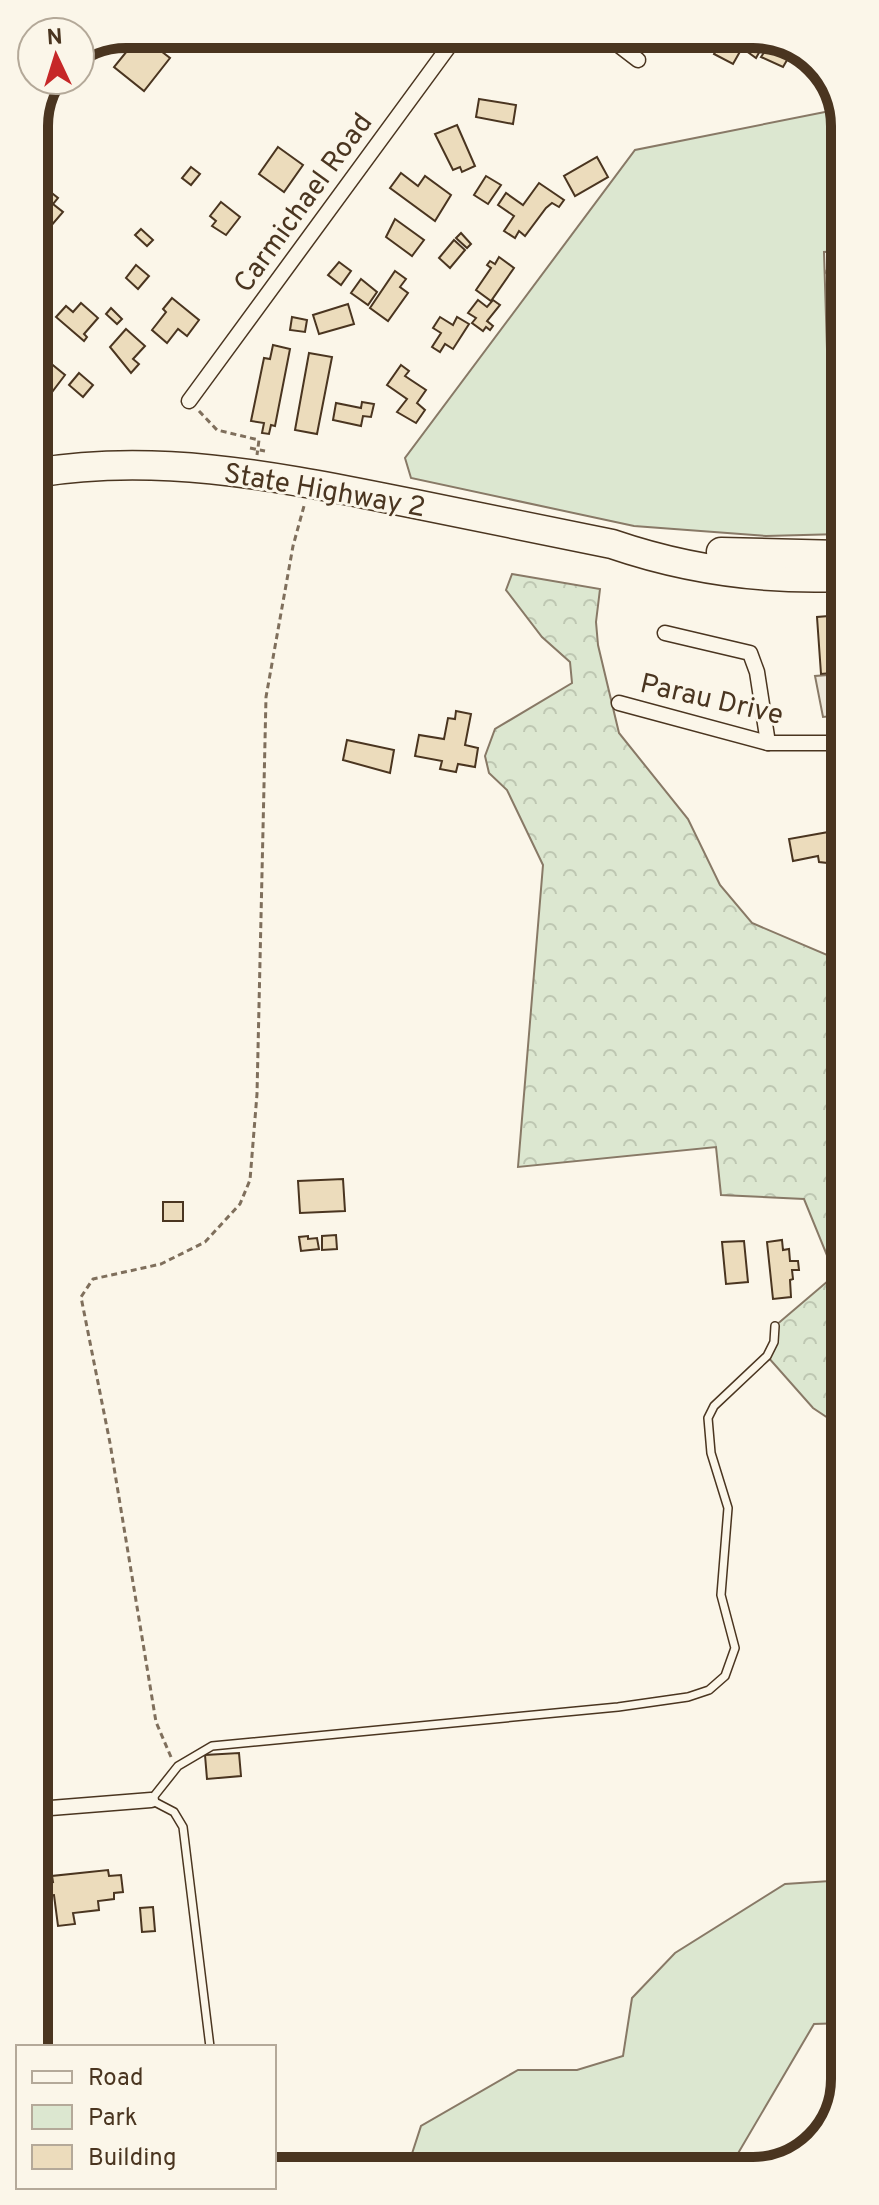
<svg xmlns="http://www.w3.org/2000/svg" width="879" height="2205" font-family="Overpass,sans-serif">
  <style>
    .green { fill: #dce7d0; stroke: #887966; stroke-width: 2 }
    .forest { fill: url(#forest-crowns); stroke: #887966; stroke-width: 2 }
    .parking { fill: #ede7d9; stroke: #887966; stroke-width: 2 }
    .building { fill: #ecdcbc; stroke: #4a3520; stroke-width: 2 }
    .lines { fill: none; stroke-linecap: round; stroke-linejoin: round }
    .lane-casing { stroke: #4a3520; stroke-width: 10 }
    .street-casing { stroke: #4a3520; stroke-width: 17 }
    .highway-casing { stroke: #4a3520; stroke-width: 31 }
    .path { stroke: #7f6f5c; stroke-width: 3; stroke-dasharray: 6 4; stroke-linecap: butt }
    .lane { stroke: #fbf6e9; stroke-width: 7 }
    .street { stroke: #fbf6e9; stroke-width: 14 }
    .highway { stroke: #fbf6e9; stroke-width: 28 }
    .labels { text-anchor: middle; stroke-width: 6; stroke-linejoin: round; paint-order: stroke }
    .street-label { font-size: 28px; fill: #4a3520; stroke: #fbf6e9 }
    .rim { fill: none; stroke: #4a3520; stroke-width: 10 }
  </style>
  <defs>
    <pattern id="forest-crowns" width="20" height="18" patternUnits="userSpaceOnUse" patternTransform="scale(2)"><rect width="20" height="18" fill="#dce7d0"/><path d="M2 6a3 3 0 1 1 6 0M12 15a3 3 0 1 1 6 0" fill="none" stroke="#bec7b2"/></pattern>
  </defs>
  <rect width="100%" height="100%" fill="#fbf6e9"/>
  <g class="green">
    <polygon points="840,109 841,251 824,252 832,511 841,512 841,534 766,536 634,526 411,478 405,458 635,150"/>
    <polygon points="845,1880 845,2023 814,2024 730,2167 407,2169 421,2126 518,2070 577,2070 623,2056 632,1998 675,1953 785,1884"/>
  </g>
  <polygon class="forest" points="512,574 600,589 596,622 598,645 619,733 688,819 720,885 752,923 832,957 842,971 843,1428 813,1408 767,1356 775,1326 835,1275 804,1199 721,1195 716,1147 518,1167 543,865 507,790 489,773 485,756 495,729 572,683 570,662 542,637 506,590"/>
  <polygon class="parking" points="842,674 842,715 823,717 815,676"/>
  <g class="building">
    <polygon points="724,34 759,34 794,48 783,67 761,57 765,51 761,49 756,58 742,48 733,64 714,54"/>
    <polygon points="140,35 170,58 144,91 114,67"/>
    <polygon points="479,99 516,105 513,124 476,117"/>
    <polygon points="457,125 475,166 462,172 460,167 453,170 435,134"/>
    <polygon points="278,147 303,165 284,192 259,174"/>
    <polygon points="597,157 608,177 575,196 564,176"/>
    <polygon points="191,167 200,174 191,185 182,178"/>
    <polygon points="401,173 418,186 425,176 451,195 435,221 390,188"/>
    <polygon points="486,176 501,185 488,204 474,195"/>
    <polygon points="539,183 564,200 559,207 552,203 546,208 525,236 519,231 515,238 504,231 514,216 498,205 506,193 523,205"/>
    <polygon points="48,190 58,198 53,204 63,212 50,227 34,214 34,206"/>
    <polygon points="221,202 240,217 226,235 212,226 216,221 210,216"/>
    <polygon points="395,219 424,240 412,256 386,237"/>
    <polygon points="141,229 153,240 147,246 135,235"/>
    <polygon points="461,233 471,244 467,248 456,238"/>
    <polygon points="454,240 465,250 450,268 439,258"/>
    <polygon points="499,257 514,268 491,301 476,290 491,268 487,265 490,261 495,264"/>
    <polygon points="339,262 351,271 341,285 328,275"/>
    <polygon points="136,265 149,276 138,289 126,278"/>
    <polygon points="395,271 406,279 400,287 408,293 388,321 370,308"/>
    <polygon points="361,279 377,292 368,305 351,293"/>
    <polygon points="172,298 199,320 187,336 178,329 167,343 152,330 166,312 163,309"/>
    <polygon points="478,300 487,307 493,300 500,305 487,321 493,326 490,330 486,327 483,331 472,323 476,318 468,313"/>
    <polygon points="81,303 98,318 84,334 87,337 84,341 56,317 66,306 73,312"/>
    <rect x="832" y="303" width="9" height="37"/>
    <polygon points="348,304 354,324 319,334 313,315"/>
    <polygon points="111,308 122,319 117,324 106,314"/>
    <polygon points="292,317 307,320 305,332 290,330"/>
    <polygon points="440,317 453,325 457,317 469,324 453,349 445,344 440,352 432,347 441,333 433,328"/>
    <polygon points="126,329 145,346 133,359 139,364 131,373 110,347"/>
    <polygon points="273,345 290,349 275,426 271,425 269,434 262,433 264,423 251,421 264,358 270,359"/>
    <polygon points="38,353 65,375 49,396 35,385"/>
    <polygon points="309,353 332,357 317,434 295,430"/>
    <polygon points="401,365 409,371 405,376 426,390 417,403 425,410 416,423 397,412 407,399 387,385"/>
    <polygon points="79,373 93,385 83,397 69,385"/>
    <polygon points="831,392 841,392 841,501 833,501"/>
    <polygon points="362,402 374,404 371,417 363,416 361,426 333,420 336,403 361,408"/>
    <polygon points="841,615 842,672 821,674 817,617"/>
    <polygon points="456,711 471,714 465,745 478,748 475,767 458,764 456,772 440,769 442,761 415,756 419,735 444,739 448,718 455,719"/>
    <polygon points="347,740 394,750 390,773 343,760"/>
    <polygon points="834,831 836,844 830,845 837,864 819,862 818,856 793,861 789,839"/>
    <polygon points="48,912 49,931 36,932 36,913"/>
    <polygon points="343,1179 345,1211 300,1213 298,1181"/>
    <rect x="163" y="1202" width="20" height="19"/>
    <polygon points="336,1235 337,1249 322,1250 322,1236"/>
    <polygon points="308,1236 308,1239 317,1238 319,1249 301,1251 299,1237"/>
    <polygon points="782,1240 783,1250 789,1249 790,1261 798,1261 799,1270 792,1270 793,1279 790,1280 791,1297 773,1299 767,1242"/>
    <polygon points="744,1241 748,1282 726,1284 722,1242"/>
    <polygon points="239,1753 241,1776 207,1779 205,1755"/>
    <polygon points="108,1870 109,1876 121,1875 123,1892 114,1893 114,1899 98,1901 99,1910 73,1913 75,1924 58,1926 54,1895 44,1896 43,1883 53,1882 52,1876"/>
    <polygon points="153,1907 155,1931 142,1932 140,1908"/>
  </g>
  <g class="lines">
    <g class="lane-casing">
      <polyline id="lane" points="210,2047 183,1827 174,1812 151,1800 178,1766 212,1746 618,1707 688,1697 709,1690 725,1676 735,1648 721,1595 728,1508 711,1453 708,1418 714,1406 767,1356 774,1342 775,1326"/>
    </g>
    <g class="street-casing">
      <g id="street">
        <polyline points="604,34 638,60"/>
        <polyline points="834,272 841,271"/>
        <polyline points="189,401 458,34"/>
        <polyline points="665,633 750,653 757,672 768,743"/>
        <polyline points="619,703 768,743 842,743"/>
        <polyline points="38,1809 151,1800"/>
      </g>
    </g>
    <g class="highway-casing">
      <g id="highway">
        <path d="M35,473C153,453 269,475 385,498C461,513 537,529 612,544C685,569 764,580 841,577"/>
        <polyline points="721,552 841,555"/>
      </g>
    </g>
    <g class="path">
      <polyline points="199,411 217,430 259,440 257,455"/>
      <polyline points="250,448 265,451"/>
      <polyline points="171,1757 156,1722 110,1443 81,1297 93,1279 161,1264 205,1242 240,1204 250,1180 257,1094 266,697 293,546 304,506"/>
    </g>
    <use href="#lane" class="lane"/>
    <use href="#street" class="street"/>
    <use href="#highway" class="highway"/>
  </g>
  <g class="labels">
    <g class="street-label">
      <text transform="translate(302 202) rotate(-54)" y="10">Carmichael Road</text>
      <text transform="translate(325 489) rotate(10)" y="10">State Highway 2</text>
      <text transform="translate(712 698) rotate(13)" y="10">Parau Drive</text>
    </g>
  </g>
  <path d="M0 0H879V2205H0ZM126 48H753A78 78 0 0 1 831 126V2079A78 78 0 0 1 753 2157H126A78 78 0 0 1 48 2079V126A78 78 0 0 1 126 48Z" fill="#fbf6e9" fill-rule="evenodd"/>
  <path class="rim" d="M126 48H753A78 78 0 0 1 831 126V2079A78 78 0 0 1 753 2157H126A78 78 0 0 1 48 2079V126A78 78 0 0 1 126 48Z"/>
  <rect x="16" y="2045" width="260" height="144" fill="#fbf6e9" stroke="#b4a999" stroke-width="2"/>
  <rect x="32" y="2071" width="40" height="12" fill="#fbf6e9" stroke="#b4a999" stroke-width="2"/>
  <text x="88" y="2085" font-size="24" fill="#4a3520">Road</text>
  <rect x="32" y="2105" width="40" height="24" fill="#dce7d0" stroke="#b4a999" stroke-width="2"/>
  <text x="88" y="2125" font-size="24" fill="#4a3520">Park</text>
  <rect x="32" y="2145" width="40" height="24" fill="#ecdcbc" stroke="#b4a999" stroke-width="2"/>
  <text x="88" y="2165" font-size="24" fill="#4a3520">Building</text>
  <g transform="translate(56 56) rotate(356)"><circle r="38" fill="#fbf6e9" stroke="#b4a999" stroke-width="2"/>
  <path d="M0-6L14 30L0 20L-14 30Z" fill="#c62828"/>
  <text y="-12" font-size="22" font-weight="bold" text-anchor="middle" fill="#4a3520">N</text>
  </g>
</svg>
